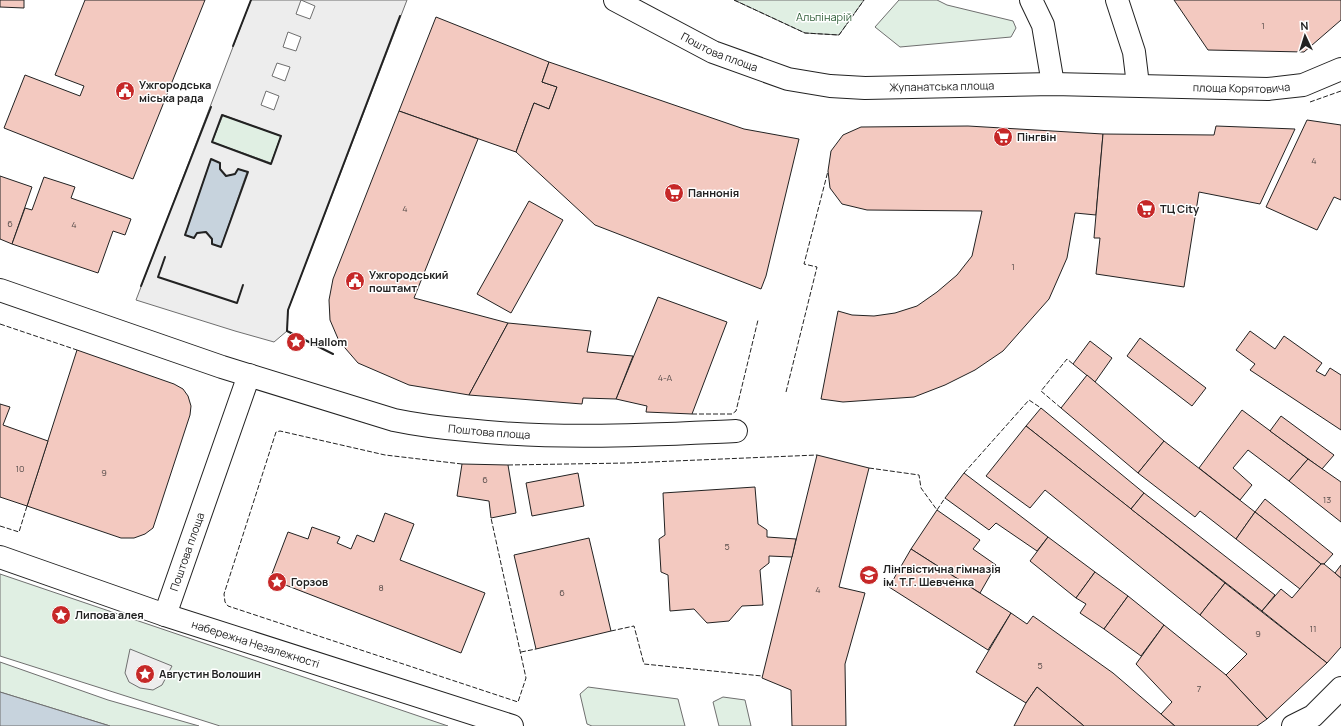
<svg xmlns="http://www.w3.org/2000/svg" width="1341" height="726" font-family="Manrope,sans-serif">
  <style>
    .green { fill: #e0efe3; stroke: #6f6f6f }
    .parking { fill: #ededed; stroke: #6f6f6f; fill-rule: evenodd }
    .water { fill: #c7d3dd; stroke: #6f6f6f }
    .building { fill: #f3c9c0; stroke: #222 }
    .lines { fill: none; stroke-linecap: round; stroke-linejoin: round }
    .street-casing { stroke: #222; stroke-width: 24 }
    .street { stroke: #fff; stroke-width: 22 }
    .fence { stroke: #222; stroke-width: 1; stroke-dasharray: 5 2; stroke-linecap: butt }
    .wall { stroke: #222; stroke-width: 2 }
    .labels { text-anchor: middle; stroke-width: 3; stroke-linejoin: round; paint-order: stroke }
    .number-label { font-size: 9px; fill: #564c4a }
    .park-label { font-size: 11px; fill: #2f5e38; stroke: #fff }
    .street-label { font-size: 11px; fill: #222; stroke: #fff }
    .poi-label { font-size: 11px; font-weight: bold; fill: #222; stroke: #fff; text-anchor: start }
  </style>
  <rect width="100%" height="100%" fill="#fff"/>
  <g class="green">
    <polygon points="734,0 864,0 839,35 805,33"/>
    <polygon points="899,0 937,0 947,5 1013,21 1016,28 1011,37 900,47 875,27"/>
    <polygon points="222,115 281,136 271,164 212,142"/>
    <polygon points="0,574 448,726 220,726 0,656"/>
    <polygon points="0,662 108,700 199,726 110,726 0,692"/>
    <polygon points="588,687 678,699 685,726 592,726 587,724 580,694"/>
    <polygon points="723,697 745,700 751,726 719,726 713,702"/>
  </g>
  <g class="parking">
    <path d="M251,0H407L288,310L287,331L274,342L235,331L136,300ZM301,0L315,6L310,19L296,14ZM288,32L301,37L296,51L283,47ZM277,63L290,67L285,81L272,76ZM266,91L279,96L274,110L261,105ZM223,115L281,136L271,163L212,142ZM220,169L226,176L235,174L212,239L206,232L197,233Z"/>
    <polygon points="130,649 172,666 162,685 153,690 140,688 129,682 125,673"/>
  </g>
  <g class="water">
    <polygon points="211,159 220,163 220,169 226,176 235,174 238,169 247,172 221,247 212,244 212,239 206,232 197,233 194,238 185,235"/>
    <polygon points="0,692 110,726 0,726"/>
  </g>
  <g class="building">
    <polygon points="0,0 24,0 24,8 0,7"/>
    <polygon points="85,0 205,0 133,179 4,128 25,75 80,96 84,86 55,75"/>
    <polygon points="1174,0 1341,0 1341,20 1304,52 1208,50"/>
    <polygon points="436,17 549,62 542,82 557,87 549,109 534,103 516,152 399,111"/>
    <polygon points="549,62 744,129 799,139 766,276 761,289 595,225 516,152 534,103 549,109 557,87 542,82"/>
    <polygon points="399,111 478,139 414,298 508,323 469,395 409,385 358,363 339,341 330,320 329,300 333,279"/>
    <polygon points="1307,120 1341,125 1341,200 1334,197 1317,230 1266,207"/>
    <polygon points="968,126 1103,134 1096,215 1075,213 1067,258 1049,299 1003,351 975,370 945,385 914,397 843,402 821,399 838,311 852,315 874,316 895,313 917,306 937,292 957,275 972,256 982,211 867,210 842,204 830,188 828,171 831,151 843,135 861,127"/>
    <polygon points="1216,126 1295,129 1260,204 1199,192 1184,287 1096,274 1100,238 1094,238 1103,134 1214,135"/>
    <polygon points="0,176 32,187 12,244 0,239"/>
    <polygon points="44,177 75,187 71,198 131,219 125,235 113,231 98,273 12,244 25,208 32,210"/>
    <polygon points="529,201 563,220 511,313 477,294"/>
    <polygon points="658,297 727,322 692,414 646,412 647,406 616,399"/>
    <polygon points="508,323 591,331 587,352 633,356 616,399 583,398 582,404 469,395"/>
    <polygon points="1250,331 1275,349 1284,336 1322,363 1316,371 1325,376 1330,368 1341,375 1341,430 1250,370 1255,364 1236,350"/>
    <polygon points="1140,338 1206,388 1192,406 1127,356"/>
    <polygon points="1090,341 1112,358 1095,382 1073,364"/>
    <polygon points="77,350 174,384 183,389 188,396 191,406 190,415 153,528 145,534 134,538 121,538 27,506"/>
    <polygon points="1087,375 1164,441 1138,473 1061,408"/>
    <polygon points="0,404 10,407 3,425 48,441 27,506 0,497"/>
    <polygon points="1041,408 1144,493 1131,509 1026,426"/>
    <polygon points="1242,410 1308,459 1289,481 1248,450 1233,468 1252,485 1240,500 1199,468"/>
    <polygon points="1281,416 1334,455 1322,469 1270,431"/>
    <polygon points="1026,426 1225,583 1200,615 1045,490 1030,508 986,476"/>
    <polygon points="1164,441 1255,512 1236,539 1200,511 1195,517 1138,473"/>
    <polygon points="817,455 869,468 839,587 865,593 845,664 846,726 792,726 791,690 762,678"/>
    <polygon points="1308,459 1341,482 1341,522 1289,481"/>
    <polygon points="462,464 508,465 516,513 491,518 489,501 457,496"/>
    <polygon points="578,473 584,506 532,516 526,483"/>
    <polygon points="964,473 1048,537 1037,551 996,523 989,530 945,498"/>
    <polygon points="755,487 758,524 767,530 767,537 796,539 792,557 769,556 769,563 760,570 763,605 742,606 729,621 707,623 694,609 670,611 668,575 661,572 659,539 665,535 663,493"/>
    <polygon points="1144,493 1275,595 1262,611 1131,509"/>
    <polygon points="1265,499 1333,554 1324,564 1321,564 1255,512"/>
    <polygon points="937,510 980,540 973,549 996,565 980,593 911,549"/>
    <polygon points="1255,512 1321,564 1300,589 1236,539"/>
    <polygon points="385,513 414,524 400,560 485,593 461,653 270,579 288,532 308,539 312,527 340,537 337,543 351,549 357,535 374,542"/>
    <polygon points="1048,537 1095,572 1076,598 1030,561"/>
    <polygon points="589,538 611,631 536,649 514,555"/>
    <polygon points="911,549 1011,613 988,650 889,587"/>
    <polygon points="1321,564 1324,564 1341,578 1341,647 1327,663 1262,611 1281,589 1292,598"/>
    <polygon points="1341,565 1341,578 1335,573"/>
    <polygon points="1095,572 1128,596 1104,629 1080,613 1086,604 1076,598"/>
    <polygon points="1225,583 1327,663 1267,719 1226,675 1247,654 1200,615"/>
    <polygon points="1128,596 1164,625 1141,656 1104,629"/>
    <polygon points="1011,613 1027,624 1033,616 1113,673 1175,726 1084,726 1037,687 1026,703 976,672"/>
    <polygon points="1164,625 1226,675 1267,719 1257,726 1175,726 1161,714 1172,702 1136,664"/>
    <polygon points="1037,687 1084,726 1014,726 1026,703"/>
  </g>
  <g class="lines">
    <g class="street-casing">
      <g id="street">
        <path id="s1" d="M615,0L713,52L788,79L830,86L865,88L1053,84L1268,89L1303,85L1341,69"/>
        <polyline points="1031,0 1043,25 1053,84"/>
        <polyline points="1117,0 1134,52 1138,85"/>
        <path id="s2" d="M0,290L222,367L394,420C418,425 442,428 466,430C558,440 644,435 736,431"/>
        <path id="s3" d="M0,557L165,615L512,726"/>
        <path id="s4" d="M165,615L249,375"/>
        <polyline points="1293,726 1313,716 1341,688"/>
      </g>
    </g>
    <use href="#street" class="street"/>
    <g class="fence">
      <polyline points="734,0 805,33 839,35 864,0"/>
      <polyline points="1310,102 1341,91"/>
      <polyline points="0,324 77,350"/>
      <polyline points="786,392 817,267 804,264 828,171"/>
      <polyline points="1061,408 1041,391 1067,359 1073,364"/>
      <polyline points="692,414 732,414 736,411 758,320"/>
      <polyline points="462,464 385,455 280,431 276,432 224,594 225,602 228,606 518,702 526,678 491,518"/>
      <polyline points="508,465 627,463 817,455"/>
      <polyline points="869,468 919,475 921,488 937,510 945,498"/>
      <polyline points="964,473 1029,400 1041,408"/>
      <polyline points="0,526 19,532 27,506"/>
      <polyline points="611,631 634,626 644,664 762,676"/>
      <polyline points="521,652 536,649"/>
    </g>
    <g class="wall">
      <polyline points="233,46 251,0"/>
      <polygon points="222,115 281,136 271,164 212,142"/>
      <polygon points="211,159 220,163 220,169 226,176 235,174 238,169 248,172 221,247 212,244 212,239 206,232 197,233 194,238 185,235"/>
      <polyline points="165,257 158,277 237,303 243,285"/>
      <polyline points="141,286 211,107"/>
      <polyline points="333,354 287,331 288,310 400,16"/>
    </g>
  </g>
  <defs>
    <g id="civic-disc" transform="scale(1)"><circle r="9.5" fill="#c62828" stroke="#fff"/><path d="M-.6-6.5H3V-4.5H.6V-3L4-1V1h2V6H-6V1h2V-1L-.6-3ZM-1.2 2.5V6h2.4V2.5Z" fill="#fff"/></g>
    <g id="supermarket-disc" transform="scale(1)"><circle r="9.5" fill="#c62828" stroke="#fff"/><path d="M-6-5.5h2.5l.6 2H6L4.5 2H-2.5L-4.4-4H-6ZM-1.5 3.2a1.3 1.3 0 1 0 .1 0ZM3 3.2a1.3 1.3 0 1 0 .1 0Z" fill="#fff"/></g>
    <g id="sight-disc" transform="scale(1)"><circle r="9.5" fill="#c62828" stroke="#fff"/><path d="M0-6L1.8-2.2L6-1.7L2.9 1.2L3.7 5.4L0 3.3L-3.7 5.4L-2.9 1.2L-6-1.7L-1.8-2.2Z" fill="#fff"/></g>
    <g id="school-disc" transform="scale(1)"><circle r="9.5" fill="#c62828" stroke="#fff"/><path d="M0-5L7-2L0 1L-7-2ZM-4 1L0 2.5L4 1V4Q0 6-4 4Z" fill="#fff"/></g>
  </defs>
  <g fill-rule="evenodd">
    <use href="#civic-disc" x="125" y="91"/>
    <use href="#supermarket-disc" x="1003" y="137"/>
    <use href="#supermarket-disc" x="674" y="193"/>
    <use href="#supermarket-disc" x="1146" y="209"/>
    <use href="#civic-disc" x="355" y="281"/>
    <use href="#sight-disc" x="296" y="342"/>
    <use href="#school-disc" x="869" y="575"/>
    <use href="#sight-disc" x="277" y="582"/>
    <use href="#sight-disc" x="61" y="615"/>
    <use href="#sight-disc" x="145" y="674"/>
  </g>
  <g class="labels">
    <g class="number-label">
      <text x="1263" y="29">1</text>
      <text x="1314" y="164">4</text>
      <text x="405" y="212">4</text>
      <text x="10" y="227">6</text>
      <text x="74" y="228">4</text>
      <text x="1013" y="270">1</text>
      <text x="665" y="381">4-А</text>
      <text x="20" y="472">10</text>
      <text x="104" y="476">9</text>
      <text x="485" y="483">6</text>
      <text x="1327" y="503">13</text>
      <text x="727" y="550">5</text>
      <text x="381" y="591">8</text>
      <text x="818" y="593">4</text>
      <text x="562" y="596">6</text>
      <text x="1313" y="632">11</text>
      <text x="1258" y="637">9</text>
      <text x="1040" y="669">5</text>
      <text x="1199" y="692">7</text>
    </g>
    <g class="park-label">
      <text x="824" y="21">Альпінарій</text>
    </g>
    <g class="street-label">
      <text dy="4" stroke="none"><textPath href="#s1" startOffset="117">Поштова площа</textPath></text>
      <text dy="4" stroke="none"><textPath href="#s1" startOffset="645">площа Корятовича</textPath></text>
      <text dy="4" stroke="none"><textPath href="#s1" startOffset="345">Жупанатська площа</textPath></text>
      <text dy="4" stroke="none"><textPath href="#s2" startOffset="511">Поштова площа</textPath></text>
      <text dy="4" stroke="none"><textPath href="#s4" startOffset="67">Поштова площа</textPath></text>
      <text dy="4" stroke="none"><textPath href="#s3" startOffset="270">набережна Незалежності</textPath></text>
    </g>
    <g class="poi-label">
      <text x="139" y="89">Ужгородська<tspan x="139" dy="13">міська рада</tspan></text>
      <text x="1017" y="141">Пінгвін</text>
      <text x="688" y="197">Паннонія</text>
      <text x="1160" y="213">ТЦ City</text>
      <text x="369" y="279">Ужгородський<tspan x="369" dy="13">поштамт</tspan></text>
      <text x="310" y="346">Hallom</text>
      <text x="883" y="573">Лінгвістична гімназія<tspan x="883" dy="13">ім. Т.Г. Шевченка</tspan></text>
      <text x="291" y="586">Горзов</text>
      <text x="75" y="619">Липова алея</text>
      <text x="159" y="678">Августин Волошин</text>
    </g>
  </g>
  <g transform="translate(1305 36) rotate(356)" stroke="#ffffff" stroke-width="3" paint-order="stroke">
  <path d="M0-3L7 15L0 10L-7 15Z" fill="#222222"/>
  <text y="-6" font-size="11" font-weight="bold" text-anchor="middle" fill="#222222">N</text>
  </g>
</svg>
